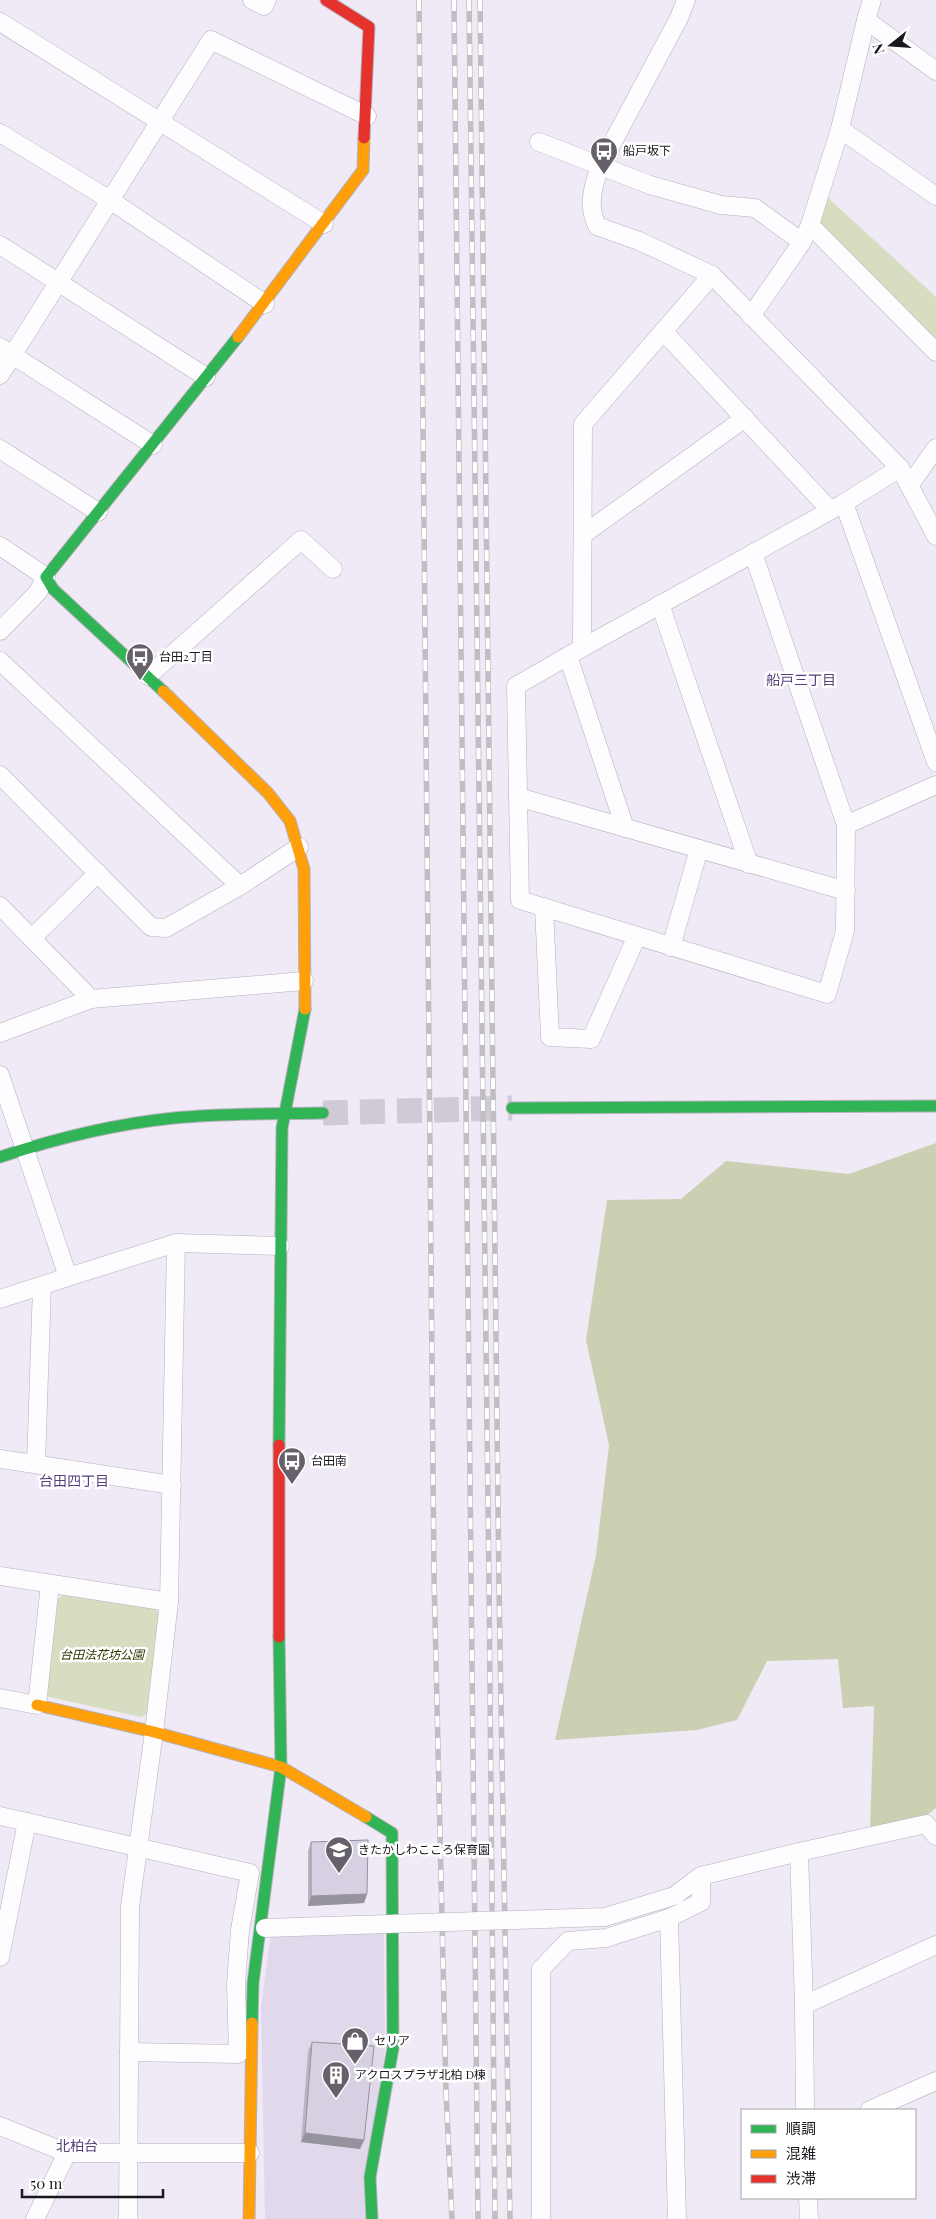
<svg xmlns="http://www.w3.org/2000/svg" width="936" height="2219" font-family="'Playfair Display','Noto Sans JP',serif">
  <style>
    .commercial { fill: #e1d9eb }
    .green { fill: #d7ddc0 }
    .forest { fill: #cbd0b2 }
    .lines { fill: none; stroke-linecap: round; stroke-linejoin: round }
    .secondary-tunnel { stroke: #d0cad6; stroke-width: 25; stroke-dasharray: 25 12; stroke-linecap: butt }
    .street-casing { stroke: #b6b0bb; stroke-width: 19 }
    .fast-casing { stroke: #b6b0bb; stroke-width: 13 }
    .slow-casing { stroke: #b6b0bb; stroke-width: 13 }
    .jam-casing { stroke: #b6b0bb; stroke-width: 13 }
    .street { stroke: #fdfcfe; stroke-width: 18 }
    .fast { stroke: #30b455; stroke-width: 11 }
    .slow { stroke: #ff9f0a; stroke-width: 11 }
    .jam { stroke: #e5322d; stroke-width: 11 }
    .rail-casing { stroke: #c0bec1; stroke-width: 5.5 }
    .rail { stroke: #fff; stroke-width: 4; stroke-dasharray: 11; stroke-linecap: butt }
    .street-bridge-casing { stroke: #b6b0bb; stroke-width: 19; stroke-linecap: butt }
    .street-bridge { stroke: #fdfcfe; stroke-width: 18 }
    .wall { fill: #b9b3c2 }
    .shaded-wall { fill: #96929e }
    .building { fill: #d7d0e2; stroke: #96929e }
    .labels { text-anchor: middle; stroke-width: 5; stroke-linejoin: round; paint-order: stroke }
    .poi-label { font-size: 12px; fill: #1b171f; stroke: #fff; text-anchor: start }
    .park-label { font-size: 12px; font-style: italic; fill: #2b3501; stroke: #fff }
    .neighbourhood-label { font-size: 14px; fill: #573f7c; stroke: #fff }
  </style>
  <rect width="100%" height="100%" fill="#f0e9f6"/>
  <polygon class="commercial" points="384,1930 385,2047 365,2219 265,2219 261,2007 271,1933"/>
  <g class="green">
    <polygon points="826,196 936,297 936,345 816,224"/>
    <polygon points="64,1594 155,1608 160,1615 147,1713 142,1717 49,1697 45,1691 58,1599"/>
  </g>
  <polygon class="forest" points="936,1143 936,1808 923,1818 870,1832 874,1706 843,1708 838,1659 767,1661 737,1720 697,1730 555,1740 596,1555 609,1445 586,1340 607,1200 681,1199 726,1161 849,1174"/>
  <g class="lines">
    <polyline class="secondary-tunnel" points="323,1113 512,1108"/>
    <g class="street-casing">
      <g id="street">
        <polyline points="252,0 264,6 267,0"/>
        <path d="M686,0L679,18L600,166C593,187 587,205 597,226L639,241L712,275L900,468L936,536"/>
        <polyline points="872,0 866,20 936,71"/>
        <polyline points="0,22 324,224"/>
        <polyline points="840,129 936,196"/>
        <polyline points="0,133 110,200 265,304"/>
        <polyline points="539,142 650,185 721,205 755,208 802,242"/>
        <polyline points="810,225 936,352"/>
        <polyline points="0,245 206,377"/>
        <polyline points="712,275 583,424 582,648 516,686 520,900 827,994 845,931 846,825 936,785"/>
        <polyline points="751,316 802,242 810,225 840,129 866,20"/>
        <polyline points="663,331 830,510"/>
        <polyline points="0,347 153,445"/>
        <polyline points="0,375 211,40 367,116"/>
        <polyline points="0,449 98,512"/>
        <polyline points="900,468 844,503 936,762"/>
        <polyline points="909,486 936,448"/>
        <polyline points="584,534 745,418"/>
        <polyline points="0,546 46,577 38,592 0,631"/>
        <polyline points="753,553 846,825"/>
        <polyline points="660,604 749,864"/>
        <polyline points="582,648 844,503"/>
        <polyline points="568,656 625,828"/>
        <polyline points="0,661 240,886"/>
        <polyline points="148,676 301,540 333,569"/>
        <polyline points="0,775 151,927 166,928 240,886 299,847"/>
        <polyline points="518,797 846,891"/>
        <polyline points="0,906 91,999"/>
        <polyline points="544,907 550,1037 591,1039 637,936"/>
        <polyline points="32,938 98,873"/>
        <polyline points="671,947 699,849"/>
        <polyline points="0,1033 91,999 304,981"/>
        <polyline points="0,1075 68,1277 0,1299"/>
        <polyline points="68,1277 176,1243 280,1246"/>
        <polyline points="0,1459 172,1485"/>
        <polyline points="36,1464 42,1286"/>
        <polyline points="0,1576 169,1602"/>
        <polyline points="0,1698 37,1705 50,1584"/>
        <polyline points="0,1816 27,1822 0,1957"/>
        <polyline points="27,1822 250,1873 240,1930 236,1984 238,2054 129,2052"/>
        <polyline points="936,1836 926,1824 799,1852 804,2005 936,1945"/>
        <polyline points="674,1896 701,1876 799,1852"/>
        <polyline points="669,1918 701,1902 701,1876"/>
        <polyline points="804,2005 805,2110"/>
        <polyline points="870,2110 936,2081"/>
        <polyline points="0,2126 67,2153 250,2153"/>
        <polyline points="808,2198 809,2219"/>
        <polyline points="35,2219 67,2153"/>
        <polyline points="128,2219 130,1907 154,1732 169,1602 176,1243"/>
        <polyline points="541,2219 541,1969 568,1941 606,1938 669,1918 677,2219"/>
      </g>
    </g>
    <g class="fast-casing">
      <g id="fast">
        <polyline points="163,691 53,589 46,577 238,337"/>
        <polyline points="512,1108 936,1106"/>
        <path d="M0,1157C57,1138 115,1124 174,1118C224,1113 273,1114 323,1113"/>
        <polyline points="279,1445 282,1128 305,1009"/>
        <polyline points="366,1817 392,1833 393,2048 370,2177 372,2219"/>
        <polyline points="252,2023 253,1983 281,1767 279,1637"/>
      </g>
    </g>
    <g class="slow-casing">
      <g id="slow">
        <polyline points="238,337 363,170 364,138"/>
        <polyline points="163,691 268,793 290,821 304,869 305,1009"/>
        <polyline points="37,1705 154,1732 281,1767 366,1817"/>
        <polyline points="249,2219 252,2023"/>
      </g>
    </g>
    <g class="jam-casing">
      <g id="jam">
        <polyline points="326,0 369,27 364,138"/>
        <polyline points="279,1445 279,1637"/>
      </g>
    </g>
    <use href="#street" class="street"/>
    <use href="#fast" class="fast"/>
    <use href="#slow" class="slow"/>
    <use href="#jam" class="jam"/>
    <g class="rail-casing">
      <g id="rail">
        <polyline points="419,0 434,1575 446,2091 452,2219"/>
        <polyline points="454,0 478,2219"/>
        <polyline points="469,0 489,1582 495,2219"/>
        <polyline points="480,0 499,1586 510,2219"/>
      </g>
    </g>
    <use href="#rail" class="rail"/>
    <g class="street-bridge-casing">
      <polyline id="street-bridge" points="265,1928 605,1917 674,1896"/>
    </g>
    <use href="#street-bridge" class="street-bridge"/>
  </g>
  <g class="wall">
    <polygon points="311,1842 367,1894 364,1903 308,1906 308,1851"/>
    <polygon points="312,2042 364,2140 360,2149 301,2142 308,2051"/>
  </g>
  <g class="shaded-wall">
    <polygon points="367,1894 364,1903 308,1906 311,1896"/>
    <polygon points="305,2133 364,2140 360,2149 301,2142"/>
  </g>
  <g class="building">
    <polygon points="368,1840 367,1894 311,1896 311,1842"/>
    <polygon points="312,2042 374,2046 364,2140 305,2133"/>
  </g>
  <defs>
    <g id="bus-pin" transform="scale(1.4375)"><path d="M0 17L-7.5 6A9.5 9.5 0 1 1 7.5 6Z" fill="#66606a" stroke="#fff"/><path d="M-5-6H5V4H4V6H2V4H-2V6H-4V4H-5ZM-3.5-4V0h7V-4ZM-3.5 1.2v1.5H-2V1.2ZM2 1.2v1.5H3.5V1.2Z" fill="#fff"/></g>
    <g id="school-pin" transform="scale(1.4375)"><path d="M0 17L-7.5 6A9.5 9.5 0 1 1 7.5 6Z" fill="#66606a" stroke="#fff"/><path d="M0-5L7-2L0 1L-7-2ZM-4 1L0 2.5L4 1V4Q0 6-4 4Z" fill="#fff"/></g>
    <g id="shop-pin" transform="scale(1.4375)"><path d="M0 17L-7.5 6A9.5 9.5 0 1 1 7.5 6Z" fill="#66606a" stroke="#fff"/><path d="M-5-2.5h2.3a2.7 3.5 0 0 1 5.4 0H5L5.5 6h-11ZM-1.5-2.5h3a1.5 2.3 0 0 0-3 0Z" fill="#fff"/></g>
    <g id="building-pin" transform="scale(1.4375)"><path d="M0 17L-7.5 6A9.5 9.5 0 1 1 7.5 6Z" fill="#66606a" stroke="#fff"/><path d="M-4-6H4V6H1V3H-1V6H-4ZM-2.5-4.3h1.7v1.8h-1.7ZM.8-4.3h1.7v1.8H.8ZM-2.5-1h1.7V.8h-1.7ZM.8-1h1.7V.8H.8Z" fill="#fff"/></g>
  </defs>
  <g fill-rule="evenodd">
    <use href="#bus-pin" x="604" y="151"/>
    <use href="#bus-pin" x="140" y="657"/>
    <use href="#bus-pin" x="292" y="1461"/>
    <use href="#school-pin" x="339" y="1850"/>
    <use href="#shop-pin" x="355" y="2041"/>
    <use href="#building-pin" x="336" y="2075"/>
  </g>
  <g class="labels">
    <g class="poi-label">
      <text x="623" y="155">船戸坂下</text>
      <text x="159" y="661">台田2丁目</text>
      <text x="311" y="1465">台田南</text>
      <text x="358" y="1854">きたかしわこころ保育園</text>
      <text x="374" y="2045">セリア</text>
      <text x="355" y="2079">アクロスプラザ北柏 D棟</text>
    </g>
    <g class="park-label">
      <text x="102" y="1659">台田法花坊公園</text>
    </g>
    <g class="neighbourhood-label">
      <text x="801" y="685">船戸三丁目</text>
      <text x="74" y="1486">台田四丁目</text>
      <text x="77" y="2151">北柏台</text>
    </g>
  </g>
  <rect x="741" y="2109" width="175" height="90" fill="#ffffff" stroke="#a4a2a5"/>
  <rect x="751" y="2125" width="25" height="8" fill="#30b455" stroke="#a4a2a5"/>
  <text x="786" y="2134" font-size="15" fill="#1b171f">順調</text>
  <rect x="751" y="2150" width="25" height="8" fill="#ff9f0a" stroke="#a4a2a5"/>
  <text x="786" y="2159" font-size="15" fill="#1b171f">混雑</text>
  <rect x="751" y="2175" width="25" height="8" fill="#e5322d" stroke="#a4a2a5"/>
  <text x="786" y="2184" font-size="15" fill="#1b171f">渋滞</text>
  <g transform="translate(891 45) rotate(253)" stroke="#ffffff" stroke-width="4" paint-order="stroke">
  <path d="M0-4L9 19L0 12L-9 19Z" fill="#1b171f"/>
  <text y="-8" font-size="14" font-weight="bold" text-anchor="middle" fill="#1b171f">N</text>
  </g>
  <path d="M22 2189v8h141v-8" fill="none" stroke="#1b171f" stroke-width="2.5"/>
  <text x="30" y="2189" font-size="15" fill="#1b171f" stroke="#ffffff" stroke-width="4" paint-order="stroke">50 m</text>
</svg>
